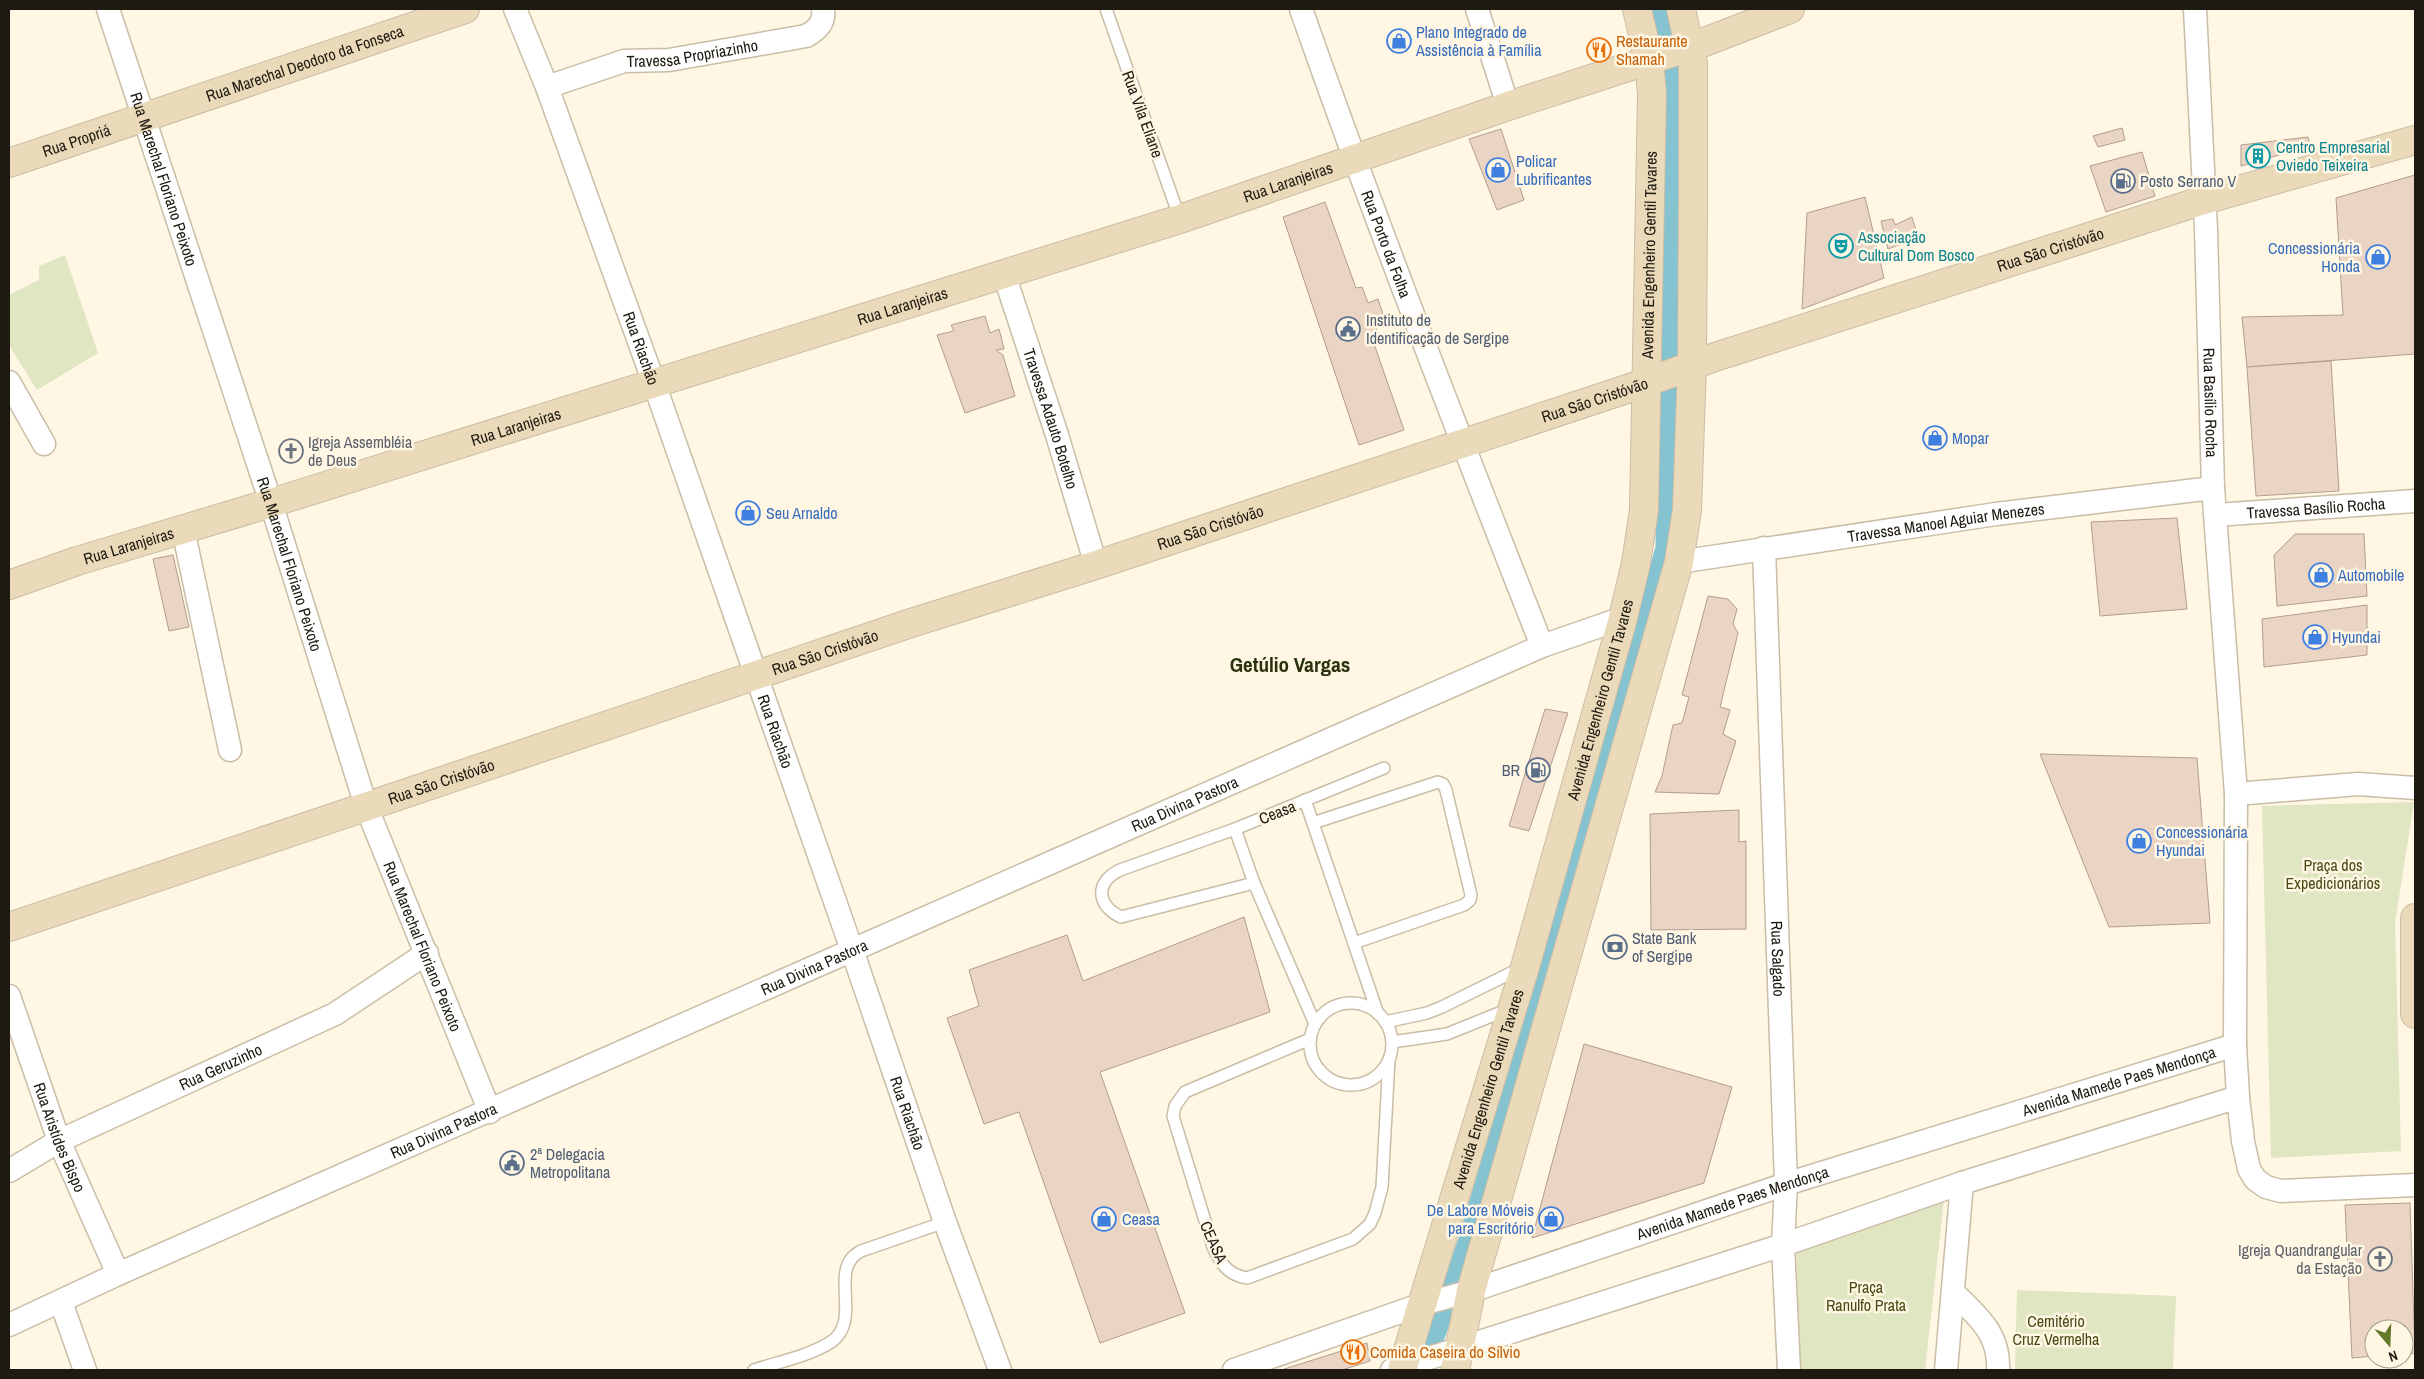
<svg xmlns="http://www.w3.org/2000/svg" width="2424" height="1379" font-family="'Archivo Narrow',sans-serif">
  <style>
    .green { fill: #e0e5c2 }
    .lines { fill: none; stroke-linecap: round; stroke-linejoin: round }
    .canal { stroke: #84c3cf; stroke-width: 21 }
    .building { fill: #ead4c3; stroke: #b39d8e }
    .lane-casing { stroke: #c9bda7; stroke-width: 14 }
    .street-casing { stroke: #c9bda7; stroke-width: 25 }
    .secondary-casing { stroke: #c9bda7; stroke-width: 30 }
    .lane { stroke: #fff; stroke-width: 11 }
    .street { stroke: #fff; stroke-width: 22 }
    .secondary { stroke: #ebdab9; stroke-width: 28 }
    .labels { text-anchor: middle; stroke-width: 5; stroke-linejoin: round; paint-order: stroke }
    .shop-label { font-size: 16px; fill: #366cbe; stroke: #fff6e3; text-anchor: start }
    .food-label { font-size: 16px; fill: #c56008; stroke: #fff6e3; text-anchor: start }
    .street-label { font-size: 16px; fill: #1e1a11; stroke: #fff6e3 }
    .culture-label { font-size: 16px; fill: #0d838f; stroke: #fff6e3; text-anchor: start }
    .service-label { font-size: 16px; fill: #4e5e75; stroke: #fff6e3; text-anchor: start }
    .worship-label { font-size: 16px; fill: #5b616d; stroke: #fff6e3; text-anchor: start }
    .park-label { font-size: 16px; fill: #474c14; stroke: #fff6e3 }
    .district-label { font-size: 21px; font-weight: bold; fill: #2a330d; stroke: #fff6e3 }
  </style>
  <rect width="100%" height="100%" fill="#fff6e3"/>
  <g class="green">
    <polygon points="65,255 98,353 37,390 9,345 9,295 39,280 39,266"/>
    <polygon points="2414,802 2395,923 2401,1151 2271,1158 2262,806"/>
    <polygon points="1944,1199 1925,1370 1800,1370 1796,1247"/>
    <polygon points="2017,1290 2176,1296 2173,1370 2015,1370"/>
  </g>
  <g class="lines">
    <polyline class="canal" points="1422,1370 1469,1240 1666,548 1670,82 1669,37 1661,9"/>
  </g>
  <g class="building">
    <polygon points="2122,128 2125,140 2098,147 2093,136"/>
    <polygon points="1501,129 1524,200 1497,210 1469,139"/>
    <polygon points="2308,137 2310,146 2241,166 2241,145"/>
    <polygon points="2142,152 2155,196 2106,212 2090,166"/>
    <polygon points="2415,175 2415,354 2247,367 2242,317 2343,315 2336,198"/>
    <polygon points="1865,197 1884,278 1802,309 1807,213"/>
    <polygon points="1325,202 1356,288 1362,287 1368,303 1378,299 1385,320 1374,323 1379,335 1372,338 1404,430 1359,445 1283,217"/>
    <polygon points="1912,217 1918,238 1888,249 1881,221 1893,219 1895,225"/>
    <polygon points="985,316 990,333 999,329 1004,349 996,350 1003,355 1015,396 965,413 937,335 954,331 951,325"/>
    <polygon points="2331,361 2339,491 2256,496 2247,367"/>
    <polygon points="2177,518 2187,609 2100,616 2091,522"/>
    <polygon points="2295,534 2364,534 2367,596 2277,606 2274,555"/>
    <polygon points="173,555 189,627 169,631 153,559"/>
    <polygon points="1708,596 1728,599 1737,609 1733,624 1738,633 1720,707 1730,710 1723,734 1736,741 1719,794 1655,792 1662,776 1673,725 1682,723 1689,697 1682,695"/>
    <polygon points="2367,605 2367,655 2264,667 2262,619"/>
    <polygon points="1545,709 1568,713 1529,831 1509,826"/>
    <polygon points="2040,754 2197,758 2210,923 2109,927"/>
    <polygon points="1739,810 1739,842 1746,841 1746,929 1651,930 1650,814"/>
    <polygon points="1244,917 1270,1012 1100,1072 1185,1313 1100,1343 1019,1112 984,1124 947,1018 979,1006 969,970 1067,935 1083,981"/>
    <polygon points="1584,1044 1732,1087 1704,1183 1532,1238"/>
    <polygon points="2410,1203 2415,1353 2404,1354 2404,1329 2374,1329 2374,1356 2352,1358 2345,1205"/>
    <polygon points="1367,1343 1370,1361 1342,1370 1281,1370"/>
  </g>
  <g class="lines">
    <g class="lane-casing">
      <g id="lane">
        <polyline points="1106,9 1180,219"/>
        <polyline points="1305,800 1378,1014"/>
        <polyline points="1313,823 1438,782 1443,784 1446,790 1471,895 1470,900 1464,905 1354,943"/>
        <polyline points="1235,829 1254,883 1315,1024"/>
        <path d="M1254,883L1121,917C1096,905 1095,882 1120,870L1235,829L1384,768"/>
        <circle cx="1351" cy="1044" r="41"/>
        <polyline points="1385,1022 1427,1013 1442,1007 1521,968"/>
        <path d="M1310,1039L1185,1092L1175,1106L1173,1116L1213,1247C1221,1264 1228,1275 1247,1278L1353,1239L1370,1224L1375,1213L1382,1187L1389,1059"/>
        <polyline points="1392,1042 1447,1034 1509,1009"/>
        <path d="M754,1370C778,1362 809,1356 831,1342C860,1323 834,1278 852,1258C854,1255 858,1253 861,1251L945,1222"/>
      </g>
    </g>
    <g class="street-casing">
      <g id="street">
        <path id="s1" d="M108,9L271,503L366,806L490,1112"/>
        <path id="s2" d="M515,9L547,87L654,383L852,950L945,1222L1000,1370"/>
        <path id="s3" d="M1301,9C1376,223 1459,435 1542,646"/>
        <polyline points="1477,9 1508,106"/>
        <path id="s4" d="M2195,9L2206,229L2213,488L2236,794L2235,1045L2238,1097L2243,1141L2249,1169L2255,1179L2266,1187L2281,1191L2415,1185"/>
        <path id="s5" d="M547,87L624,61L669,60L806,36C817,30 825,23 823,9"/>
        <path id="s6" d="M1004,274L1057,435L1096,565"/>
        <polyline points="9,382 44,444"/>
        <path id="s7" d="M2216,515L2415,501"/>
        <polyline points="183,529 230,750"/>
        <path id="s8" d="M1764,548L1786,1184L1783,1245L1789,1370"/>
        <path id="s9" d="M1679,562L1996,514L2213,488"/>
        <polyline points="2236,794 2358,784 2415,788"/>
        <path id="s10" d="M9,996L59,1141L118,1274"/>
        <path id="s11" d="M9,1171L59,1141L335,1014L427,953"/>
        <path d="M1953,1292C1977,1316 2000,1333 1998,1370"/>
        <polyline points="61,1302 85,1370"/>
        <path id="s12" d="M9,1325L118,1274L1542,646L1623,618"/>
        <path id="s13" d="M1234,1370L1423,1304L1471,1291L1786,1184L2235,1045"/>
        <polyline points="1392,1370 1783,1245 1962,1183 2238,1097"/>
        <polyline points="1946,1370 1962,1183"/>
      </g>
    </g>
    <g class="secondary-casing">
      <g id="secondary">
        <path id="s14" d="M9,163L465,9"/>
        <path id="s15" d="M9,585L77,561L271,503L1180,219L1508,106L1702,43L1790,9"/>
        <polyline points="2415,918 2415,1014"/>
        <path id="s16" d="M9,927L911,623L1096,565L1645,383L1715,357L2204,200L2415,140"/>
        <path id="s17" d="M1402,1370L1525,967L1623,618L1636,563L1644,510L1652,94L1649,61L1637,9"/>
        <polyline points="1455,1370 1471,1291 1679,562 1687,510 1692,365 1693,201 1693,64 1681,9"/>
      </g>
    </g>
    <use href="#lane" class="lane"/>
    <use href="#street" class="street"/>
    <use href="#secondary" class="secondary"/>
  </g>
  <defs>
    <g id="shop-ring" transform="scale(1.25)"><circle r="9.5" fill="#fff6e3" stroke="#3f7fe0" stroke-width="1.5"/><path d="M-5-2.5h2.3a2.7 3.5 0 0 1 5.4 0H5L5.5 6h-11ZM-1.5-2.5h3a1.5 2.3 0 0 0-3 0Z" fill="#3f7fe0"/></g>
    <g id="restaurant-ring" transform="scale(1.25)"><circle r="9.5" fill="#fff6e3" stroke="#e8710a" stroke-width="1.5"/><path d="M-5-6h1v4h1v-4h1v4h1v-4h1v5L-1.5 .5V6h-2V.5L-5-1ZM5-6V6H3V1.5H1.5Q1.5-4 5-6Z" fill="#e8710a"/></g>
    <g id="building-ring" transform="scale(1.25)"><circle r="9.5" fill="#fff6e3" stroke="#0f9aa8" stroke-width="1.5"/><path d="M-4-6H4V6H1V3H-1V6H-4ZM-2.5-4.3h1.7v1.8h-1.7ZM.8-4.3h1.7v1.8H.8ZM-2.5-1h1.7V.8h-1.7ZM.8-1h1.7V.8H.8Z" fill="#0f9aa8"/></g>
    <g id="fuel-ring" transform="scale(1.25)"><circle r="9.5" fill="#fff6e3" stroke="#5c6f8a" stroke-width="1.5"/><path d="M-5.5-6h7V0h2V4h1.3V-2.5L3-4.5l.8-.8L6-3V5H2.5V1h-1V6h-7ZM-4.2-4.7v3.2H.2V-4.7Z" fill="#5c6f8a"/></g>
    <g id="theatre-ring" transform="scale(1.25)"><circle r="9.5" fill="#fff6e3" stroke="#0f9aa8" stroke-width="1.5"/><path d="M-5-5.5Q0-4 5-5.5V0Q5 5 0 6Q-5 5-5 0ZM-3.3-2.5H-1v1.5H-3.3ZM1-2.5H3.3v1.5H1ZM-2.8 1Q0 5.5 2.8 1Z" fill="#0f9aa8"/></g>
    <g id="civic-ring" transform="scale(1.25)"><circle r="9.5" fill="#fff6e3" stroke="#5c6f8a" stroke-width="1.5"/><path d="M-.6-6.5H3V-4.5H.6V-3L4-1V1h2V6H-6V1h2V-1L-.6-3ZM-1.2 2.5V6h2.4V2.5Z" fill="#5c6f8a"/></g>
    <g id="church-ring" transform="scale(1.25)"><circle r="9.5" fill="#fff6e3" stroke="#6b7280" stroke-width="1.5"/><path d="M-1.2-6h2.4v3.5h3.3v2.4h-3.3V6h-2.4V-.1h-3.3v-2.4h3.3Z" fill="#6b7280"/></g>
    <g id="bank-ring" transform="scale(1.25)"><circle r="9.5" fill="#fff6e3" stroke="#5c6f8a" stroke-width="1.5"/><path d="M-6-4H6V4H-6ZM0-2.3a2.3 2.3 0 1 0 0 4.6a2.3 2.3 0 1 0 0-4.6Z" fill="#5c6f8a"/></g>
  </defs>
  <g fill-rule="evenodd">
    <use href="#shop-ring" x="1399" y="41"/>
    <use href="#restaurant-ring" x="1599" y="50"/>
    <use href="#building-ring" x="2258" y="156"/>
    <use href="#shop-ring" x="1498" y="170"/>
    <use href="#fuel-ring" x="2123" y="181"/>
    <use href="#theatre-ring" x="1841" y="246"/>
    <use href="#shop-ring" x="2378" y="257"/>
    <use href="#civic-ring" x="1348" y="329"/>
    <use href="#shop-ring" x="1935" y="438"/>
    <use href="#church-ring" x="291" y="451"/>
    <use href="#shop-ring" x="748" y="513"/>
    <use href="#shop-ring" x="2321" y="575"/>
    <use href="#shop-ring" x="2315" y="637"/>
    <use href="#fuel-ring" x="1538" y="770"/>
    <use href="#shop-ring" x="2139" y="841"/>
    <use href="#bank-ring" x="1615" y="947"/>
    <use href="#civic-ring" x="512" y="1163"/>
    <use href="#shop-ring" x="1104" y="1219"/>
    <use href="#shop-ring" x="1551" y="1219"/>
    <use href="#church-ring" x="2380" y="1259"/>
    <use href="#restaurant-ring" x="1353" y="1352"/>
  </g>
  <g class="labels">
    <g class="shop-label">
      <text x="1416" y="38">Plano Integrado de<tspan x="1416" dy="18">Assistência à Família</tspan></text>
      <text x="1516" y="167">Policar<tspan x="1516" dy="18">Lubrificantes</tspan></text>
      <text x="2360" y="254" text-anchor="end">Concessionária<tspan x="2360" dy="18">Honda</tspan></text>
      <text x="1952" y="444">Mopar</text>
      <text x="766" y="519">Seu Arnaldo</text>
      <text x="2338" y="581">Automobile</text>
      <text x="2332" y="643">Hyundai</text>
      <text x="2156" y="838">Concessionária<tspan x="2156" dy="18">Hyundai</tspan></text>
      <text x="1534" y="1216" text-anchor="end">De Labore Móveis<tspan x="1534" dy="18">para Escritório</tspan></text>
      <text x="1122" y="1225">Ceasa</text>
    </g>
    <g class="food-label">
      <text x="1616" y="47">Restaurante<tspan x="1616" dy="18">Shamah</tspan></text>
      <text x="1370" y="1358">Comida Caseira do Sílvio</text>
    </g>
    <g class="street-label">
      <text dy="6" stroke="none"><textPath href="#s5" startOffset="150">Travessa Propriazinho</textPath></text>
      <text dy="6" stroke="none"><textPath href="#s14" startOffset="312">Rua Marechal Deodoro da Fonseca</textPath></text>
      <text transform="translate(1143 114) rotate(70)" y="6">Rua Vila Eliane</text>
      <text dy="6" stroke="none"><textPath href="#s14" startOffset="71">Rua Propriá</textPath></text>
      <text dy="6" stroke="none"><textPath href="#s1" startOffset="179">Rua Marechal Floriano Peixoto</textPath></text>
      <text dy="6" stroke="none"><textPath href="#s15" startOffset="1341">Rua Laranjeiras</textPath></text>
      <text dy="6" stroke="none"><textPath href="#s3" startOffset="250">Rua Porto da Folha</textPath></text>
      <text dy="6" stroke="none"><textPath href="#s16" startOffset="2151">Rua São Cristóvão</textPath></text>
      <text dy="6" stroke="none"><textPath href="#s17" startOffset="1149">Avenida Engenheiro Gentil Tavares</textPath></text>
      <text dy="6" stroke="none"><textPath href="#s15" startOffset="936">Rua Laranjeiras</textPath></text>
      <text dy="6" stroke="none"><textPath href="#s2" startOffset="362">Rua Riachão</textPath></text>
      <text dy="6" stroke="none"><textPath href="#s16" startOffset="1671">Rua São Cristóvão</textPath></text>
      <text dy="6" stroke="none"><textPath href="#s4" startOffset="394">Rua Basílio Rocha</textPath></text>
      <text dy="6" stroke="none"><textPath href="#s6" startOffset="152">Travessa Adauto Botelho</textPath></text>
      <text dy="6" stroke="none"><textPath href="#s15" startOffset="531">Rua Laranjeiras</textPath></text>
      <text dy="6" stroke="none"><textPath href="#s7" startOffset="100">Travessa Basílio Rocha</textPath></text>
      <text dy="6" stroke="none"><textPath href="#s9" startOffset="270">Travessa Manoel Aguiar Menezes</textPath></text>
      <text dy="6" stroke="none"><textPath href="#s16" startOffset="1266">Rua São Cristóvão</textPath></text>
      <text dy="6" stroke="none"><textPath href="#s15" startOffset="126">Rua Laranjeiras</textPath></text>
      <text dy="6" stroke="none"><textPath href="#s1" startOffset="584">Rua Marechal Floriano Peixoto</textPath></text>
      <text dy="6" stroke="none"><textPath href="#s16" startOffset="861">Rua São Cristóvão</textPath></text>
      <text dy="6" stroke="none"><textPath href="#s17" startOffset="699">Avenida Engenheiro Gentil Tavares</textPath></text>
      <text dy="6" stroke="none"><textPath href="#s2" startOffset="768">Rua Riachão</textPath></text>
      <text dy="6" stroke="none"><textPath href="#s16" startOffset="456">Rua São Cristóvão</textPath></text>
      <text dy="6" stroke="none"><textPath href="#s12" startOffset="1286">Rua Divina Pastora</textPath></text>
      <text transform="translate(1277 812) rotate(-22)" y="6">Ceasa</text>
      <text dy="6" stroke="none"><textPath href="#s1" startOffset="989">Rua Marechal Floriano Peixoto</textPath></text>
      <text dy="6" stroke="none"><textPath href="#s8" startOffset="411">Rua Salgado</textPath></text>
      <text dy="6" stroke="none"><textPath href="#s12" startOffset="881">Rua Divina Pastora</textPath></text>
      <text dy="6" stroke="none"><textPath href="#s11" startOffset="236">Rua Geruzinho</textPath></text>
      <text dy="6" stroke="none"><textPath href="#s13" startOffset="931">Avenida Mamede Paes Mendonça</textPath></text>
      <text dy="6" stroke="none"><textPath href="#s17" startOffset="294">Avenida Engenheiro Gentil Tavares</textPath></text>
      <text dy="6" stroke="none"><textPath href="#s2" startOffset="1172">Rua Riachão</textPath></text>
      <text dy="6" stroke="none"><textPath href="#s12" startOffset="476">Rua Divina Pastora</textPath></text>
      <text dy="6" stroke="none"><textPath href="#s10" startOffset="150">Rua Aristídes Bispo</textPath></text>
      <text dy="6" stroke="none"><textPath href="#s13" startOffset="526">Avenida Mamede Paes Mendonça</textPath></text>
      <text transform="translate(1214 1242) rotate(66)" y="6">CEASA</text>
    </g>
    <g class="culture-label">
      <text x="2276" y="153">Centro Empresarial<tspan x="2276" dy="18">Oviedo Teixeira</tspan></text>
      <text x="1858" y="243">Associação<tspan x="1858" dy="18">Cultural Dom Bosco</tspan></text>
    </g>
    <g class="service-label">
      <text x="2140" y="187">Posto Serrano V</text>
      <text x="1366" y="326">Instituto de<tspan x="1366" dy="18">Identificação de Sergipe</tspan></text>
      <text x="1520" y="776" text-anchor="end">BR</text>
      <text x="1632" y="944">State Bank<tspan x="1632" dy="18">of Sergipe</tspan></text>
      <text x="530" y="1160">2ª Delegacia<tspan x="530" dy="18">Metropolitana</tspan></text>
    </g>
    <g class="worship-label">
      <text x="308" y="448">Igreja Assembléia<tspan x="308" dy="18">de Deus</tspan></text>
      <text x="2362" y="1256" text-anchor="end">Igreja Quandrangular<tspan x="2362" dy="18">da Estação</tspan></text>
    </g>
    <g class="park-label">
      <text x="2333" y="871">Praça dos<tspan x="2333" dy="18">Expedicionários</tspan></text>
      <text x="1866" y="1293">Praça<tspan x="1866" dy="18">Ranulfo Prata</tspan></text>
      <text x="2056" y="1327">Cemitério<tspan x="2056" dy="18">Cruz Vermelha</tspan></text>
    </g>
    <g class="district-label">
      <text x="1290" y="672">Getúlio Vargas</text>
    </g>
  </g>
  <rect width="2424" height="1379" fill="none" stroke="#1e1a11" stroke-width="20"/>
  <g transform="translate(2389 1344) rotate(161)"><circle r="24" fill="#fff6e3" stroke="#a59e8f"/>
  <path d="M0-4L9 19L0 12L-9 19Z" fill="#647829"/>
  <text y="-8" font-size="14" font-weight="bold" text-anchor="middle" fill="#1e1a11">N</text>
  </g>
</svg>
